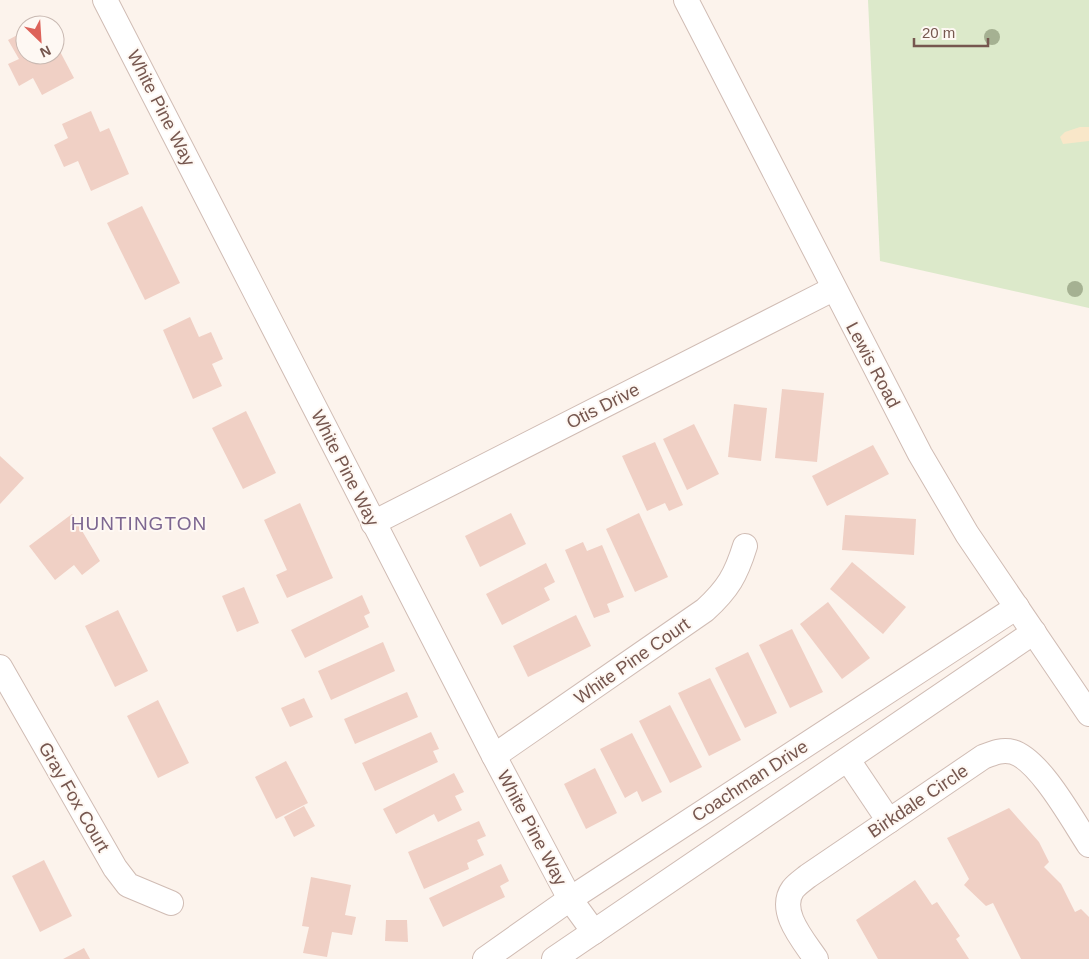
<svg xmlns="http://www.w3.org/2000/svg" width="1089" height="959" font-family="Helvetica,sans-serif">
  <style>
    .green { fill: #dce9ca }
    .sand { fill: #f9e7c9 }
    .building { fill: #f0d0c5 }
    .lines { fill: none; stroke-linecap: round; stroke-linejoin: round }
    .minor-casing { stroke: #d0bcb4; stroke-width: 26 }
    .minor { stroke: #fff; stroke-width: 24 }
    .tree { fill: #a5b192 }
    .labels { text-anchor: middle; stroke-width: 4; stroke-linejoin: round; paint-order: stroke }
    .street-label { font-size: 18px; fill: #76574f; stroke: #fef8f3 }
    .neighbourhood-label { font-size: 19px; letter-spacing: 1px; fill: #7d6791; stroke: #fef8f3 }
  </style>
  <rect width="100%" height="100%" fill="#fcf3ec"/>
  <polygon class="green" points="868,0 1089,0 1089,308 880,261"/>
  <polygon class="sand" points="1080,127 1089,127 1089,141 1063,144 1060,137 1065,132"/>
  <g class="building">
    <polygon points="25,31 25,55 55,55 55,42 74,78 42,95 33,78 19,86 8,64 19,59 8,40"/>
    <polygon points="91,111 100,132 109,128 129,174 91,191 78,161 64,167 54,145 68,138 62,124"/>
    <polygon points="142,206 180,283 145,300 107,223"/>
    <polygon points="190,317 199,337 211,332 223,359 212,364 222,386 193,399 163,330"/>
    <polygon points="782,389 824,393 817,462 775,458"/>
    <polygon points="734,404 767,408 761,461 728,457"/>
    <polygon points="246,411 276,473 243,489 212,428"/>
    <polygon points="694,424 719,474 687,490 663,439"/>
    <polygon points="655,442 683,505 669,511 665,503 647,511 622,456"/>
    <polygon points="873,445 889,474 827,506 812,476"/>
    <polygon points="0,456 24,478 0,504"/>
    <polygon points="300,503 333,578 287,598 276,575 287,570 264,520"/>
    <polygon points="511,513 526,544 480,567 465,536"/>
    <polygon points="639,513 668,577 635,592 606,529"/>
    <polygon points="72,514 100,561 82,575 74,565 55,580 29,546"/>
    <polygon points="845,515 916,519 914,555 842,550"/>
    <polygon points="583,542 587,551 602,545 624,597 607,604 610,612 594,618 565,550"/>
    <polygon points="852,562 906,607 883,634 830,589"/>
    <polygon points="546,563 555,582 544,588 550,600 502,625 486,594"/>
    <polygon points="244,587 259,623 237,632 222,596"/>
    <polygon points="362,595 370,613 364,616 369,627 305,658 291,630"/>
    <polygon points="828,602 870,658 842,679 800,624"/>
    <polygon points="118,610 148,671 115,687 85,626"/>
    <polygon points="576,615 591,646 528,677 513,646"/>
    <polygon points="792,629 823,692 790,708 759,645"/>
    <polygon points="383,642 395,671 331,700 318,671"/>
    <polygon points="748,652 777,713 745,728 715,668"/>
    <polygon points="710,678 741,740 709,756 678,693"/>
    <polygon points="407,692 418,717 355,744 344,719"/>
    <polygon points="304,698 313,717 290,727 281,708"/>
    <polygon points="158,700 189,763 158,778 127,716"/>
    <polygon points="670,705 702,767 670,783 639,721"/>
    <polygon points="431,732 439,749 433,751 438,762 375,791 362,763"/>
    <polygon points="632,733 662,792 642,802 637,791 625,798 600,749"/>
    <polygon points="286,761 308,803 276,819 255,777"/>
    <polygon points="595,768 617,813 586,829 564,784"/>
    <polygon points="454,773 464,792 455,796 462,810 438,822 434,814 396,834 383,809"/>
    <polygon points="304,806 315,826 294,837 284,817"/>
    <polygon points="1009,808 1039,842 1049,862 1044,867 1061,884 1075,912 1081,909 1089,917 1089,959 1021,959 993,903 986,906 964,885 969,879 947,838"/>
    <polygon points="479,821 486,836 477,840 484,855 467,863 469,869 424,889 408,852"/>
    <polygon points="44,860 72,916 40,932 12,876"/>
    <polygon points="501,864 509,881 500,886 505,897 443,927 429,898"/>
    <polygon points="311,877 351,885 345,915 356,917 352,935 332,932 327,957 303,953 309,927 302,926"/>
    <polygon points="915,880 932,905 937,902 960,936 956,939 969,959 878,959 856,920"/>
    <polygon points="386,920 407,920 408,942 385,941"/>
    <polygon points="84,948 90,959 63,959"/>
  </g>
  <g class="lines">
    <g class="minor-casing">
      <g id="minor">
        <polyline points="105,0 494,756 570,899 594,932"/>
        <polyline points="686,0 920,454 967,534 1089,714"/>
        <polyline points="373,523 833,289"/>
        <polyline points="0,667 115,868 128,885 171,903"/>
        <path d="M494,756L705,610C728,589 736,575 745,546"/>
        <polyline points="848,760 889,821"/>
        <polyline points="485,959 570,899 1017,607"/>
        <polyline points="554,959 1034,632"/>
        <path d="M816,959C804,941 777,911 793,889C797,884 803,880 808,876L983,757C993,753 1002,749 1013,752C1040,760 1073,821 1089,845"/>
      </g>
    </g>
    <use href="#minor" class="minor"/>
  </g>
  <g class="tree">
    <circle cx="992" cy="37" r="8"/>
    <circle cx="1075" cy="289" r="8"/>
  </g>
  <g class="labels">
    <g class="street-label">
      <text transform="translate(161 108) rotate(63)" y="6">White Pine Way</text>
      <text transform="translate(873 365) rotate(62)" y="6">Lewis Road</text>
      <text transform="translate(603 406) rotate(-27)" y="6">Otis Drive</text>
      <text transform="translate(345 468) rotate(63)" y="6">White Pine Way</text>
      <text transform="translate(632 661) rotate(-35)" y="6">White Pine Court</text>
      <text transform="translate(750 781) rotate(-33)" y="6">Coachman Drive</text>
      <text transform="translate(74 797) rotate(60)" y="6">Gray Fox Court</text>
      <text transform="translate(918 801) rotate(-34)" y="6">Birkdale Circle</text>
      <text transform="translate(532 828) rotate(62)" y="6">White Pine Way</text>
    </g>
    <g class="neighbourhood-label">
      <text x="139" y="530">HUNTINGTON</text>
    </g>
  </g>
  <g transform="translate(40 40) rotate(155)"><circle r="24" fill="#fef8f3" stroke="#c8b8b1"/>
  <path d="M0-4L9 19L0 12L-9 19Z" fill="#dd635a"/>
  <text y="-8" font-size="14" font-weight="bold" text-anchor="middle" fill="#76574f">N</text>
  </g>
  <path d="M914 38v8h74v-8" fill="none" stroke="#76574f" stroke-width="2.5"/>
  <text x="922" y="38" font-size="15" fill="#76574f" stroke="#fef8f3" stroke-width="4" paint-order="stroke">20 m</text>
</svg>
